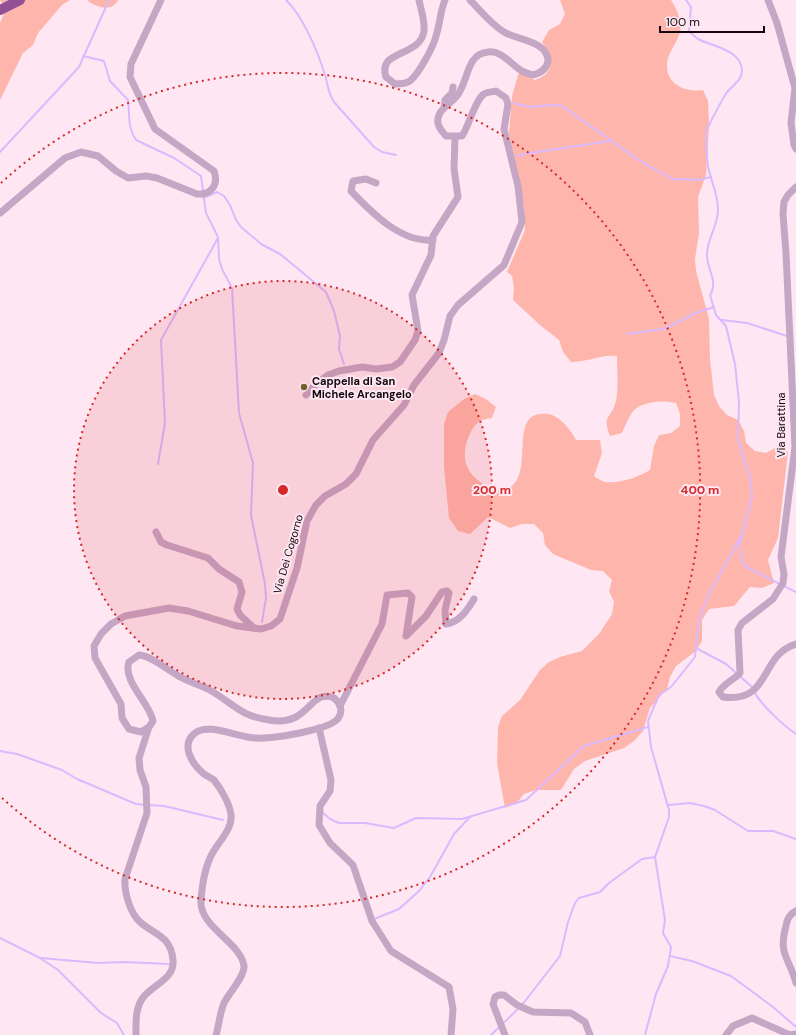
<svg xmlns="http://www.w3.org/2000/svg" width="796" height="1035" font-family="'DM Sans',sans-serif">
  <style>
    .green { fill: #feb6ac }
    .lines { fill: none; stroke-linecap: round; stroke-linejoin: round }
    .stream { stroke: #dbb9ff; stroke-width: 2 }
    .minor { stroke: #c6a6c5; stroke-width: 7 }
    .highway { stroke: #935094; stroke-width: 10 }
    .ring { fill: none; stroke: #d62828; stroke-width: 2; stroke-dasharray: 2 4 }
    .poi-dot { fill: #756130; stroke: #fee7f2; stroke-width: 1.5 }
    .labels { text-anchor: middle; stroke-width: 4; stroke-linejoin: round; paint-order: stroke }
    .poi-label { font-size: 11px; font-weight: bold; fill: #13070d; stroke: #fee7f2; text-anchor: start }
    .street-label { font-size: 11px; fill: #13070d; stroke: #fee7f2 }
    .centre { fill: #d62828; stroke: #fee7f2; stroke-width: 2 }
    .ring-label { font-size: 12px; text-anchor: middle; font-weight: bold; fill: #d62828; stroke: #fee7f2; stroke-width: 4; stroke-linejoin: round; paint-order: stroke }
  </style>
  <rect width="100%" height="100%" fill="#fee7f2"/>
  <g class="green">
    <path d="M0,0H70L62,5L38,33L33,45L23,53L0,100V23C4,15 6,8 0,0Z"/>
    <path d="M87,0H118C112,13 95,7 87,0Z"/>
    <path d="M560,0H671C677,9 682,21 680,32C678,41 671,49 668,58C662,81 682,93 703,90L708,101L709,125L706,175L698,197L699,233L695,259L696,271L709,319L710,359L714,395L719,406L727,415L738,420L744,431L746,443L755,451L766,453L777,447L788,452L778,538L768,560L774,583L762,588L750,587L734,606L709,609L702,620V641L696,651L676,666L670,677L667,689L650,708L643,731L634,741L624,748L585,761L574,769L561,790H536L524,794L517,803L505,808L497,763L498,727L502,716L520,700L540,670L549,662L560,657L582,651L599,634L612,614L614,602L609,591L612,580L603,571L591,570L553,554L545,545L543,533L534,524H522L510,528L488,517L470,534L458,531L449,518L444,467V424L448,412L464,399L475,394L486,399L496,407L492,418C488,419 483,419 480,421C475,424 471,431 469,436C460,457 465,475 487,486C492,488 499,491 504,490C540,480 503,408 548,414C560,416 571,430 576,440H600L602,453L594,476C597,478 602,481 605,482C619,484 639,477 650,470L654,446L659,435L671,433L680,426V414L676,403C664,400 644,401 634,410C629,416 625,426 622,433L610,436C602,415 610,420 615,404C619,395 617,367 617,356C602,354 588,362 571,362L563,352L559,340L540,325L513,300L514,288L512,276L507,272L525,230L524,206L509,133L512,96L519,72L535,80C556,73 553,57 542,42L549,30L560,24L565,14Z"/>
  </g>
  <g class="lines">
    <g class="stream">
      <path d="M286,0C303,16 318,52 325,75C328,85 328,93 334,102L374,147L382,152L396,155"/>
      <path d="M686,0L691,7L689,31C692,34 695,37 698,39C711,46 736,49 741,65C745,79 735,83 727,92C724,96 706,130 706,132C707,143 706,155 708,166C711,182 718,193 718,210C718,226 707,239 707,254C706,268 719,281 710,295L716,315L726,326L735,364L739,402L738,439L751,481L752,497L739,546L742,561L746,567L796,592"/>
      <path d="M83,56L104,61L110,81L128,100C130,114 127,127 136,140L174,158L201,176L206,213L218,237L219,259L222,269L232,288L239,413L253,463L251,515L265,584L266,598L262,622"/>
      <polyline points="514,103 529,107 553,105 562,106 637,159 672,179 699,180 711,177"/>
      <polyline points="0,152 79,67 109,0"/>
      <polyline points="517,156 524,154 610,141"/>
      <polyline points="203,198 217,192 224,196 230,205 236,220 241,227 261,244 280,254 326,292 334,311 340,336 339,349 344,364"/>
      <polyline points="722,320 747,323 787,336"/>
      <polyline points="627,334 664,329 696,313 714,307"/>
      <polyline points="158,464 165,423 161,340 218,238"/>
      <polyline points="696,648 726,664 752,687"/>
      <path d="M754,691C760,704 784,726 796,734"/>
      <polyline points="0,751 17,754 62,770 77,779 136,804 145,805"/>
      <polyline points="149,805 164,806 223,820"/>
      <polyline points="668,805 690,803 704,806 715,810 748,831 773,831 796,839"/>
      <polyline points="322,812 330,819 339,823 365,823 394,828 416,818 462,819 526,800 584,746 648,727"/>
      <polyline points="374,919 399,909 419,891 430,877 454,834 471,816"/>
      <polyline points="0,938 40,958 58,970 101,1013 117,1023 124,1035"/>
      <polyline points="670,956 692,961 731,976 773,1007 796,1027"/>
      <polyline points="41,958 98,963 124,962 169,964"/>
      <polyline points="522,1005 560,956 568,922 575,903 579,898 600,892 609,883 642,859 655,857"/>
      <polyline points="491,1035 519,1008"/>
      <polyline points="645,1035 656,994 668,966 671,947 663,933 665,920 655,857 669,817 669,810 651,747 648,721 659,695 671,687 695,657 699,620 708,596 741,536"/>
    </g>
    <g class="minor">
      <path d="M419,0C421,10 425,21 424,31C420,58 377,49 386,77L395,84C400,84 405,84 410,81C419,73 433,48 436,36C440,24 440,12 445,0"/>
      <polyline points="768,0 777,23 795,88 791,123 794,145 796,149"/>
      <polyline points="444,108 445,100 452,93 453,87"/>
      <path d="M376,183L366,179L353,181L351,191C371,212 401,243 433,240"/>
      <path d="M796,187L788,195L784,202L783,214L786,253L795,447L781,557L784,574L783,583L773,599L742,623L738,630L740,673C734,680 724,683 719,692L723,697C772,703 759,655 796,644"/>
      <path d="M0,213L65,158L81,152L98,156L116,171L128,178L146,176L157,178L197,194C211,195 219,185 214,171L155,129L130,77L131,64L161,0"/>
      <polyline points="306,395 318,382 328,375 339,371 362,367 376,369 392,367 400,362 415,340 418,331 412,295 431,255 433,236 458,197 454,168 455,138"/>
      <polyline points="156,532 161,542 167,545 208,558 219,569 239,582 242,592 237,609 240,615 254,628"/>
      <path d="M340,706L382,624L387,595L408,593L412,597L406,636L426,616L442,592L447,591L449,593L445,610L446,624C460,622 467,610 474,599"/>
      <polyline points="319,728 331,780 330,791 320,806 319,825 330,843 353,865 372,921 391,951 449,987 453,1009 451,1035"/>
      <path d="M796,911C790,914 787,919 786,926C778,955 789,957 796,983"/>
      <path d="M136,1035C136,1023 135,1010 142,999C151,985 175,980 173,960C171,936 155,935 140,922C130,913 124,892 125,879L147,813L146,787L140,770L139,758L149,727"/>
      <path d="M216,1035C219,1025 220,1012 224,1003C229,993 245,976 244,966C241,942 198,927 201,899C202,887 205,869 210,858C215,845 233,830 231,815C230,804 221,789 214,780C211,778 207,776 204,774C192,764 180,745 195,733C208,722 239,738 256,738C271,739 333,730 339,717C343,710 340,703 334,698C317,690 310,710 296,717C288,721 279,722 269,720C239,716 232,702 208,689C198,684 186,681 177,675C166,669 152,656 139,655L129,662C122,681 150,703 153,721L149,727L141,732L129,729L122,718L121,704L95,658L94,646L101,634L111,624L125,616L169,608L188,611L237,626L261,629L271,626L280,619L297,568L307,521L316,505L325,496L346,484L356,474L373,440L404,405L414,385L439,353L444,340L450,316L458,305L504,265L522,222L518,186L504,129L508,104L506,98L496,91C493,92 486,92 484,94C475,100 469,126 462,136H446C441,130 435,124 439,115C442,107 451,103 456,97C469,83 465,54 488,52C502,50 511,65 522,71C525,73 530,74 533,75C540,73 547,69 548,61C548,41 517,40 504,32C491,24 481,11 470,0"/>
      <polyline points="505,1035 493,1004 495,997 499,995 504,995 517,1005 533,1012 571,1013 585,1022 590,1035"/>
      <polyline points="726,1035 733,1026 752,1018 790,1035 796,1034"/>
    </g>
    <polyline class="highway" points="0,10 20,0"/>
  </g>
  <circle cx="283" cy="490" r="209" fill="#d62828" fill-opacity=".12"/>
  <g class="ring">
    <circle cx="283" cy="490" r="209"/>
    <path d="M1 183A417 417 0 1 1 1 797"/>
  </g>
  <circle class="poi-dot" cx="304" cy="387" r="4"/>
  <g class="labels">
    <g class="poi-label">
      <text x="312" y="385">Cappella di San<tspan x="312" dy="13">Michele Arcangelo</tspan></text>
    </g>
    <g class="street-label">
      <text transform="translate(781 425) rotate(-90)" y="4">Via Barattina</text>
      <text transform="translate(288 554) rotate(-74)" y="4">Via Dei Cogorno</text>
    </g>
  </g>
  <circle cx="283" cy="490" r="6" class="centre"/>
  <g class="ring-label">
    <text x="492" y="494">200 m</text>
    <text x="700" y="494">400 m</text>
  </g>
  <path d="M660 26v6h104v-6" fill="none" stroke="#13070d" stroke-width="2"/>
  <text x="666" y="26" font-size="12" fill="#13070d" stroke="#fee7f2" stroke-width="3" paint-order="stroke">100 m</text>
</svg>
